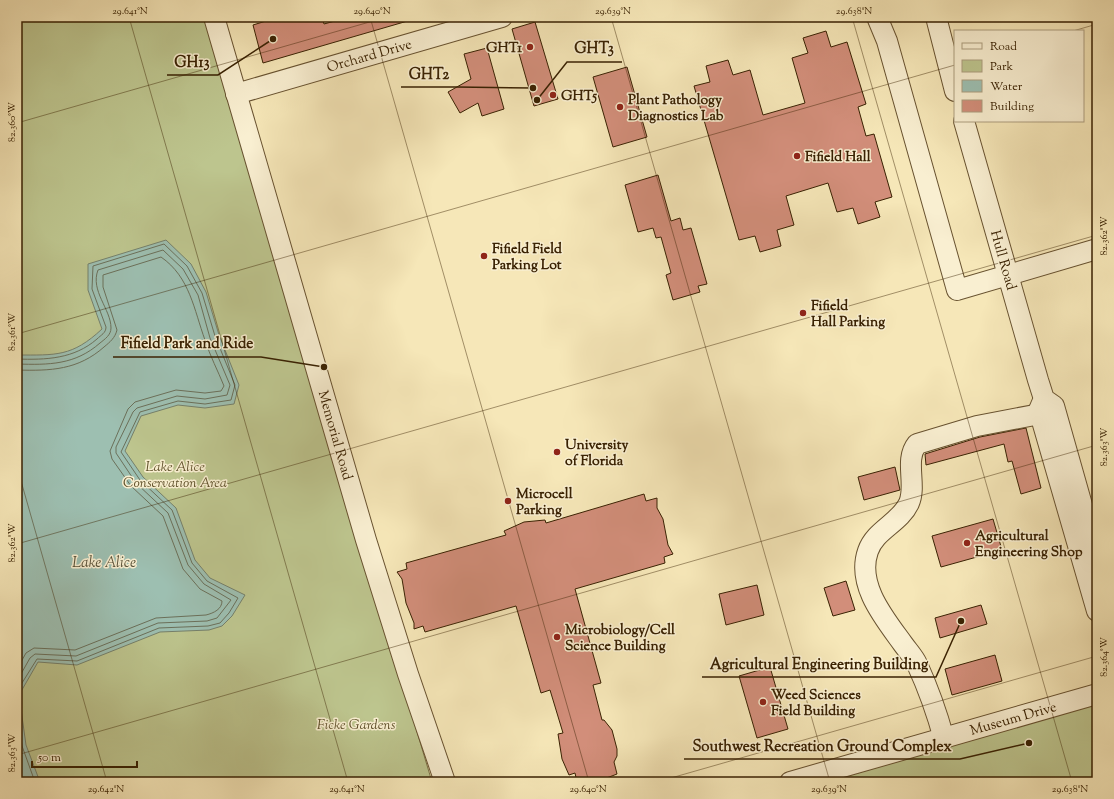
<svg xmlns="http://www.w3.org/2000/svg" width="1114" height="799" font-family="'Sorts Mill Goudy',serif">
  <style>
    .green { fill: #bdc58e; stroke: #7b7348 }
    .water { fill: #9dbfb1; stroke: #75806b }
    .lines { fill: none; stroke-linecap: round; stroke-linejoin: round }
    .shore { stroke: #6b705a; stroke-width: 1 }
    .building { fill: #d28e7a; stroke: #392102 }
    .minor-casing { stroke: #685230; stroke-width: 22 }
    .minor { stroke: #f9efd1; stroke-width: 20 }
    .ticks { fill: none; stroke: #392102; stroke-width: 1; stroke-opacity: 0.45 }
    .poi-dot { fill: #8f2418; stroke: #f9efd1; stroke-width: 1.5 }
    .labels { text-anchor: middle; stroke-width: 3; stroke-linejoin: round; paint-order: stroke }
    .poi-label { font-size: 14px; font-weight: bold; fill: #392102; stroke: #f9efd1; text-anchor: start }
    .street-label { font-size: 14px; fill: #392102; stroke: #f9efd1 }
    .park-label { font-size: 14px; font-style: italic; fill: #61522c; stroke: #f9efd1 }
    .water-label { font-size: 15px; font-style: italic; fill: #575037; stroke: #f9efd1 }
    .leader { fill: none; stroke: #392102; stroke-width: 1.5 }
    .callout-dot { fill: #392102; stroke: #f9efd1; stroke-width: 1.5 }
    .callout-label { font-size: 15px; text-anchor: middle; font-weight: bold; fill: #392102; stroke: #f9efd1; stroke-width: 3; stroke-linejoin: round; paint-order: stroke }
    .neatline { fill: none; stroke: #392102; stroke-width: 1.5 }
    .ticks-label { font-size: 10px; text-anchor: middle; fill: #392102 }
  </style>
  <rect width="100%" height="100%" fill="#f6e7b8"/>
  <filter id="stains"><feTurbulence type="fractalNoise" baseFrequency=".005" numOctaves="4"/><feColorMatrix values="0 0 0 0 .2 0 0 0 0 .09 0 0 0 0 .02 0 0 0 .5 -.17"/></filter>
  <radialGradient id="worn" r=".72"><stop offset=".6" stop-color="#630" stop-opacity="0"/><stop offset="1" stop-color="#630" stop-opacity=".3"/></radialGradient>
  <g class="green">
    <polygon points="17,17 204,17 432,782 17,782"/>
    <polygon points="1097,704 1097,782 826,782"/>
  </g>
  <path class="water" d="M166,240L191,264L206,292L219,335L239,385L234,404L205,408L178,405L141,416L125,451L143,477L176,508L195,560L210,578L245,595L232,616L222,626L209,630L160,632L77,665L38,662L19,695L26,745L40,782H17V355C56,355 72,357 102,329L88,290V264Z"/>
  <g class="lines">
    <g class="shore">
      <path d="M17,359C46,360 74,359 97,339C101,335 106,333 106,327L92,289L93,266L164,244L187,266L202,293L215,336L235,385L231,400L205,404L178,401L140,412L121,452L140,480L172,510L192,563L207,581L238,598L229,613L220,623L208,626L159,628L77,661L37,659L17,691"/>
      <path d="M17,364C49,365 75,365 100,343C105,339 111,335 111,328C111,309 90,291 98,270L163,250L183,269L198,295L210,338L230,385L227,395L205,399L177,396L137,408L133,412L116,447V453L136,483L168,513L188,565L204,584L231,600L217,618L207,621L158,623L76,656L35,654L30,658L17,681"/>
      <path d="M17,370C51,371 78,370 104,347C110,342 115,338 117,330L103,287V275L161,257C190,277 194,310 205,340C210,356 218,371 224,386L221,391L205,393L176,390L135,402L128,409L110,451L112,459L131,486L163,516L183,569L200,589L222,601C222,609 214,613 206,615L156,618L75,650L34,648L26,653L17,669"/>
      <polyline points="17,709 22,746 35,782"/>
    </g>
  </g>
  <g class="building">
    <polygon points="279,17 322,17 324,24 349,17 411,17 411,20 263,63 253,25"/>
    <polygon points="535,22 558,99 534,106 512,29"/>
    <polygon points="826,31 831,47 847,42 866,104 858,107 866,136 874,134 892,197 875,202 880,217 858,224 853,208 837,212 828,183 786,196 794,225 777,230 781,246 760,252 755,236 739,240 694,86 710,82 706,66 728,60 733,75 750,70 763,115 805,103 792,58 808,53 803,38"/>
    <polygon points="487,48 504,109 482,116 478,103 460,113 448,92 471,79 464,54"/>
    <polygon points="627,67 647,137 613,147 593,77"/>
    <polygon points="658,175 671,221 680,218 683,230 691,228 707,284 698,286 700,292 673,300 666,275 671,273 661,237 656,238 653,228 638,232 625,185"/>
    <polygon points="1026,428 1041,488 1021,494 1012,461 1008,462 1004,444 926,465 925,454 980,437"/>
    <polygon points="895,467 900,490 864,500 858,477"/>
    <polygon points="644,494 646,501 657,498 657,508 663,519 668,545 673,554 664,557 665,563 575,589 601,683 593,685 602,720 604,720 612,730 617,749 617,756 614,762 617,774 599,781 577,782 575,773 569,775 562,759 558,734 563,733 550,690 541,693 516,606 425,632 423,626 414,629 414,623 406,603 402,579 397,572 407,569 406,563 506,535 504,531 524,522 545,520 546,523"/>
    <polygon points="993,519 1002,550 941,567 932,536"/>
    <polygon points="846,581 855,610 833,616 824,588"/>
    <polygon points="757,585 764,615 726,625 719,594"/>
    <polygon points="981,605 987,624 940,638 935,618"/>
    <polygon points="995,655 1002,681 952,695 945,669"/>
    <polygon points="770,667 788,729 757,738 739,676"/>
  </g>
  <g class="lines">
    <g class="minor-casing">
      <g id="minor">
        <polyline points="214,17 366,540 408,674 445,782"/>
        <polyline points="877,17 887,41 957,290 1097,249"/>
        <polyline points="936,17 955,91"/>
        <polyline points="236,94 502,17"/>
        <polyline points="964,121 1038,380 1044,399 1054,406 1097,558"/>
        <polyline points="1042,403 1039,410 1040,414 1097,611"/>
        <path d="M944,739C937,713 928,688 917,664C914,657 908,651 903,644C885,619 856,585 868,551C875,530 900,523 909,503C917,485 904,460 917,444L977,426L1040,414"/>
        <polyline points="790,782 1097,694"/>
      </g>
    </g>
    <use href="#minor" class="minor"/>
  </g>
  <path class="ticks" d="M129,17L348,782M370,17L589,782M611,17L830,782M852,17L1072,782M1093,17L1097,30M1073,31L1097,24M17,123L387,17M17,334L955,65M17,467L107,782M17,544L1097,235M17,755L1097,445M657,782L1097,656"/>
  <g class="poi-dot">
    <circle cx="530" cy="47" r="4"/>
    <circle cx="553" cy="95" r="4"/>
    <circle cx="620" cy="107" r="4"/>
    <circle cx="797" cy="156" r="4"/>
    <circle cx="484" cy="256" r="4"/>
    <circle cx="803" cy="313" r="4"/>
    <circle cx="557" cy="452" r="4"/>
    <circle cx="508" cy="501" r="4"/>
    <circle cx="967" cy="543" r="4"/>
    <circle cx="557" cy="637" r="4"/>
    <circle cx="763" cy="702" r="4"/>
  </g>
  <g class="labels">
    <g class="poi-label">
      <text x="522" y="52" text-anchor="end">GHT1</text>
      <text x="561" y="100">GHT5</text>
      <text x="628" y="104">Plant Pathology<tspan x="628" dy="16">Diagnostics Lab</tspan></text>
      <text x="805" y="161">Fifield Hall</text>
      <text x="492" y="253">Fifield Field<tspan x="492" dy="16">Parking Lot</tspan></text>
      <text x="811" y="310">Fifield<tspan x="811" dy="16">Hall Parking</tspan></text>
      <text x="565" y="449">University<tspan x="565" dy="16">of Florida</tspan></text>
      <text x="516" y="498">Microcell<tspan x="516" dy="16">Parking</tspan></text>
      <text x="975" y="540">Agricultural<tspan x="975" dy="16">Engineering Shop</tspan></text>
      <text x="565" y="634">Microbiology/Cell<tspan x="565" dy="16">Science Building</tspan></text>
      <text x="771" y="699">Weed Sciences<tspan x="771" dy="16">Field Building</tspan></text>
    </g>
    <g class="street-label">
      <text transform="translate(369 55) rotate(-16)" y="5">Orchard Drive</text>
      <text transform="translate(1004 260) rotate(74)" y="5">Hull Road</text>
      <text transform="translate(336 435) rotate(74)" y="5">Memorial Road</text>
      <text transform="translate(1013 718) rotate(-16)" y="5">Museum Drive</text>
    </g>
    <g class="park-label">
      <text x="175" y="471">Lake Alice<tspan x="175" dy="16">Conservation Area</tspan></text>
      <text x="356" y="729">Ficke Gardens</text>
    </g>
    <g class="water-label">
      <text x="104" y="567">Lake Alice</text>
    </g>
  </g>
  <path class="leader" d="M537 100L567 62H622M273 39L218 75H167M533 88L457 87H401M324 367L261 357H113M961 621L936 677H702M1029 743L960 759H684"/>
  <g class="callout-dot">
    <circle cx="537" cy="100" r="4"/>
    <circle cx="273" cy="39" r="4"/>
    <circle cx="533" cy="88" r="4"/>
    <circle cx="324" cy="367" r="4"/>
    <circle cx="961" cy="621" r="4"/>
    <circle cx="1029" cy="743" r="4"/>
  </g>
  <g class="callout-label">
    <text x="594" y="53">GHT3</text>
    <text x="192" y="67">GH13</text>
    <text x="429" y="79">GHT2</text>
    <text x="187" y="348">Fifield Park and Ride</text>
    <text x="819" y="669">Agricultural Engineering Building</text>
    <text x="822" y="751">Southwest Recreation Ground Complex</text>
  </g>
  <rect width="1114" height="799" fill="none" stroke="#f6e7b8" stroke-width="44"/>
  <rect x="954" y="30" width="130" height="92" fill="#f9efd1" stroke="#ac9d7e"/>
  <rect x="962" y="43" width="20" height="6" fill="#f9efd1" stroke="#ac9d7e"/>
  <text x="990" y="50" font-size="12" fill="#392102">Road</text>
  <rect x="962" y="60" width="20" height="12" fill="#bdc58e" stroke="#ac9d7e"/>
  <text x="990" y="70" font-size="12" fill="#392102">Park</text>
  <rect x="962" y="80" width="20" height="12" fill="#9dbfb1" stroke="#ac9d7e"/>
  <text x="990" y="90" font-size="12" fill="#392102">Water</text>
  <rect x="962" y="100" width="20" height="12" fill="#d28e7a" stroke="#ac9d7e"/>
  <text x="990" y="110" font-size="12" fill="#392102">Building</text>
  <path d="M32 761v6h105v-6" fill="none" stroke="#392102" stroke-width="2"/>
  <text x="38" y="761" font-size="12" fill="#392102" stroke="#f9efd1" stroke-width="3" paint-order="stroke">50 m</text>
  <rect x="22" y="22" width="1070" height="755" class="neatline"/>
  <g class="ticks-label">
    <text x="130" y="14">29.641°N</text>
    <text x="372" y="14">29.640°N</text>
    <text x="613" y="14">29.639°N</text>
    <text x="854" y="14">29.638°N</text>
    <text transform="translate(11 122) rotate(-90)" y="4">82.360°W</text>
    <text transform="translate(1103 236) rotate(-90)" y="4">82.362°W</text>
    <text transform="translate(11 332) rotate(-90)" y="4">82.361°W</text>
    <text transform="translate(1103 447) rotate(-90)" y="4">82.363°W</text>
    <text transform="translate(11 543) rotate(-90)" y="4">82.362°W</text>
    <text transform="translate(1103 657) rotate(-90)" y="4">82.364°W</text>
    <text transform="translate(11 753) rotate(-90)" y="4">82.363°W</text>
    <text x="106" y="792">29.642°N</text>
    <text x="347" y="792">29.641°N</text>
    <text x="588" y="792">29.640°N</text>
    <text x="829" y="792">29.639°N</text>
    <text x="1070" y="792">29.638°N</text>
  </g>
  <rect width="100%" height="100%" filter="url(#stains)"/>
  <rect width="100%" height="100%" fill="url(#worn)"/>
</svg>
